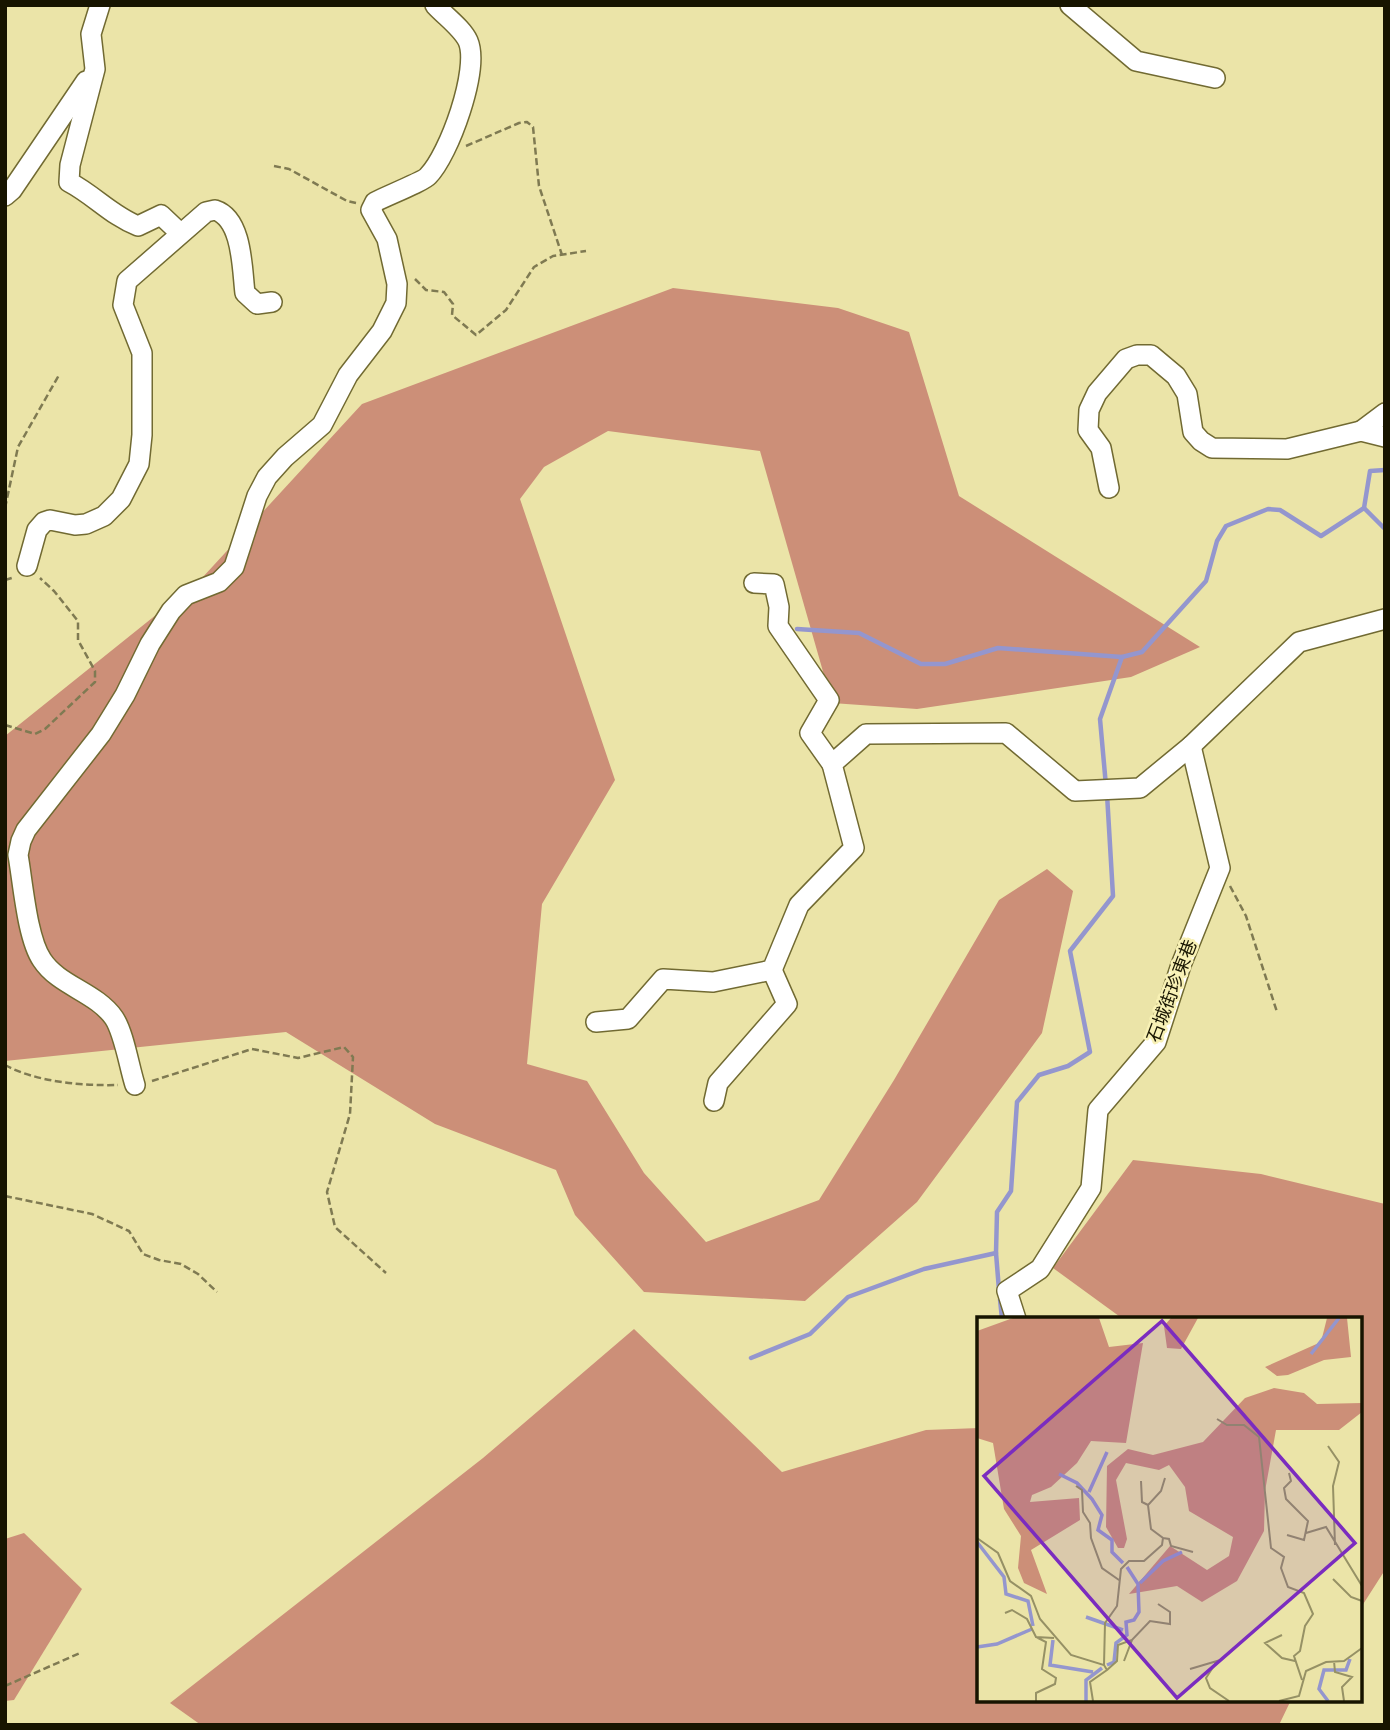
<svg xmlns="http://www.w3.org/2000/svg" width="1390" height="1730" font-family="'Crimson Pro','Noto Sans TC',serif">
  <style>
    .forest { fill: #cc8f78 }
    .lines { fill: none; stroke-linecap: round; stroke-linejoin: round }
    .stream { stroke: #9496ce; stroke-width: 4.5 }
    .minor-casing { stroke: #716a32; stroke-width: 22 }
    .path { stroke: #7f7a52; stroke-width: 2.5; stroke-dasharray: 7 3.5; stroke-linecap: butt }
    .minor { stroke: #fff; stroke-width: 19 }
    .labels { text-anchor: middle; stroke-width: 5; stroke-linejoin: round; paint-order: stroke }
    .street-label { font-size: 18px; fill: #171400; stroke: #f8f1b5 }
    .inset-river { fill: none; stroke: #9496ce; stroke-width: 3.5 }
    .inset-road { fill: none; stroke: #969165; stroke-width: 2 }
    .view { fill: #7b2cbf; fill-opacity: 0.15; stroke: #7b2cbf; stroke-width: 3.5 }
    .inset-edge { fill: none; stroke: #171400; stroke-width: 3.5 }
  </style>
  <rect width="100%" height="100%" fill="#ebe4a8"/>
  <g class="forest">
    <polygon points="673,288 838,308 909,332 959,496 1200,647 1131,677 917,709 832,703 760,451 608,431 544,467 520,499 615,780 542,904 527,1064 587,1081 644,1173 706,1242 819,1200 894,1080 999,900 1047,869 1073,891 1042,1033 917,1202 805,1301 644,1292 575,1215 556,1170 435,1124 286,1032 5,1061 5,736 202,578 362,404"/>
    <polygon points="1133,1160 1261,1174 1385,1204 1385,1570 1360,1609 1360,1319 1123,1319 1053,1268"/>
    <polygon points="634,1329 782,1472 926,1430 979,1428 979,1700 1291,1700 1279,1725 201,1725 170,1703 483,1458"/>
    <polygon points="24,1533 82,1589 14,1700 5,1701 5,1539"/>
  </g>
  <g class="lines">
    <g class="stream">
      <polyline points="1364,508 1385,529"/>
      <polyline points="797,629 859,633 921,664 945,664 998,648 1122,657"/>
      <polyline points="1106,786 1100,719 1122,657 1142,652 1206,581 1217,541 1226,526 1268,509 1280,510 1321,536 1364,508 1370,471 1385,470"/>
      <polyline points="999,1290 996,1253 997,1212 1011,1191 1017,1102 1039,1075 1068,1066 1090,1052 1070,951 1113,896 1107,794"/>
      <polyline points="1000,1299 1002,1319"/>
      <polyline points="751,1358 810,1334 848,1297 924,1269 996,1253"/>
    </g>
    <g class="minor-casing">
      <g id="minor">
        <path d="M100,5L91,34L95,69L70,165L69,182C94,195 112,216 138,226L161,215L180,233"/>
        <polyline points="1070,5 1136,61 1215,78"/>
        <polyline points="5,196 12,190 86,81"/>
        <polyline points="1361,431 1385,413"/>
        <polyline points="1109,488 1101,448 1088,430 1089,410 1097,393 1126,359 1137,355 1151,355 1176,376 1187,394 1193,432 1201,441 1212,448 1287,449 1361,431 1385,437"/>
        <path d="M27,566L37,530L44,522L50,520L75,525L86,524L104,516L121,499L139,464L142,435V353L123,305L127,281L206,212L215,210C243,219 242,270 245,293L257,304L272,302"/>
        <polyline points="754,583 774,584 779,607 778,626 829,700 810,733 832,764"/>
        <polyline points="596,1022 628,1019 663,979 713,982 772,970 799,905 854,848 832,764 866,734 1006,733 1075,791 1140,788 1191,746 1299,642 1385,619"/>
        <path d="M135,1085C129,1066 124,1033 114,1018C96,992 59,986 42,960C27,938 23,883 18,855L21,841L26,830L101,734L125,695L150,644L171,611L186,595L219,582L234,567L257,496L267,477L285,457L322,425L348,375L382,331L396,303L397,284L387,239L371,210L375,202C384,197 424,181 428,176C449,155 480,69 468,41C462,28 445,16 435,5"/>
        <polyline points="714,1101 718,1083 787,1004 772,970"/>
        <polyline points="1016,1319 1007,1291 1040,1269 1091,1188 1098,1110 1156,1042 1181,965 1220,868 1191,746"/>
      </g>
    </g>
    <g class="path">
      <polyline points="466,146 519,123 527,122 533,127 539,186 562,255"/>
      <polyline points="274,166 289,169 347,201 356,203"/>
      <polyline points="415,279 426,290 444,292 453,304 452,315 476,335 506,310 534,267 553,256 586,251"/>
      <polyline points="5,508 18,447 59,375"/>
      <polyline points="5,580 15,577"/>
      <polyline points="5,725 35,734 45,729 95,682 95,671 78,640 78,621 54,591 40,578"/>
      <polyline points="1230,886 1246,916 1277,1012"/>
      <path d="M5,1065C36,1082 83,1086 118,1085"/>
      <polyline points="152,1081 252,1049 298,1058 344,1047 353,1057 350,1114 327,1192 335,1227 386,1273"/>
      <polyline points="5,1196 92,1214 129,1231 143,1254 159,1260 181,1264 198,1274 217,1292"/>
      <polyline points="5,1686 80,1653"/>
    </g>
    <use href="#minor" class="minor"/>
  </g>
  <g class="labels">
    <g class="street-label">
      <text transform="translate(1172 991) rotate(-69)" y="6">石城街珍東巷</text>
    </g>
  </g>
  <g transform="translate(977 1317)">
    <rect width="385" height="385" fill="#ebe4a8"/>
    <path d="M36,1H122L132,30L166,26L149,126L114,124L100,146L74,170L55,178L53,185L102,181L103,203L54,233L70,277L47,266L41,251L44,219L27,192L16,126L0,121V14ZM194,1H221L204,32L190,31L187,9ZM350,1H370L374,40L347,43L311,58L300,59L288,50L344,25ZM297,71L327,76L340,87L385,86V95L362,113H299L288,174L287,214L260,264L225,285L200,269L152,277L193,229L230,253L252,239L256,220L212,194L208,170L192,148L182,153L149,146L139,163L150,222L147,231H141L129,210L130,149L151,132L176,138L226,125L268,81Z" fill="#cc8f78"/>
    <path class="inset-river" d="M334,37L362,1M82,157L100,166L115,182L125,198L121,213L135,223V235L146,246M112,175L130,135M0,225L27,260L29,277L51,284L56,309M163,266L186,244L205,235M109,300L146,313M76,323L73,348L116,355M0,330L20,327L55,312M130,348L137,345L139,326L150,318L149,305L157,303L162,295L161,267L150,250M109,384V363L125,351M351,384L342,372L347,353H369L373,342"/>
    <path class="inset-road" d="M240,102L250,108H267L282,120L294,231L307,240L304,251L311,270L327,276L336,297L328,309L323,334L317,339L325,363M351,129L362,145L356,169L358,228M164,164L165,185L171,188M99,169L105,173L106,195L113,206L114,221L125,251L142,263M329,216L349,210L385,269M310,218L327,223L331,204L309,182L307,171L314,164L312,156M0,221L21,236L33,264L54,279L63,302L94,338L127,348L130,353L113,365L116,384M186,221L192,222L194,229L216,235M356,262L374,280L385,284M28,296L35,293L50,302L59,320L77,321M305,318L288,326L305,341L318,344M147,344L155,323M357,344L358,355L375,360L365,370L367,384M127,348L128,306L140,289L144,252L152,244H167L185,228L186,221L174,212L171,188L184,174L188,161M213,352L240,344L229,361L233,371L252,384M130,353L140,344L141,328L155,323L173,304L193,307V295L181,287M59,384V376L78,367L79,361L65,352L69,325L59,320M302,384L322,379L329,354L349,345L367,344L385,331"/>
    <path class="view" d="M185,4L378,226L200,381L7,159Z"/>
    <rect width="385" height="385" class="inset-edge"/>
  </g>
  <rect width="1390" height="1730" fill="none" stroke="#171400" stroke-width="14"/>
</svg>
